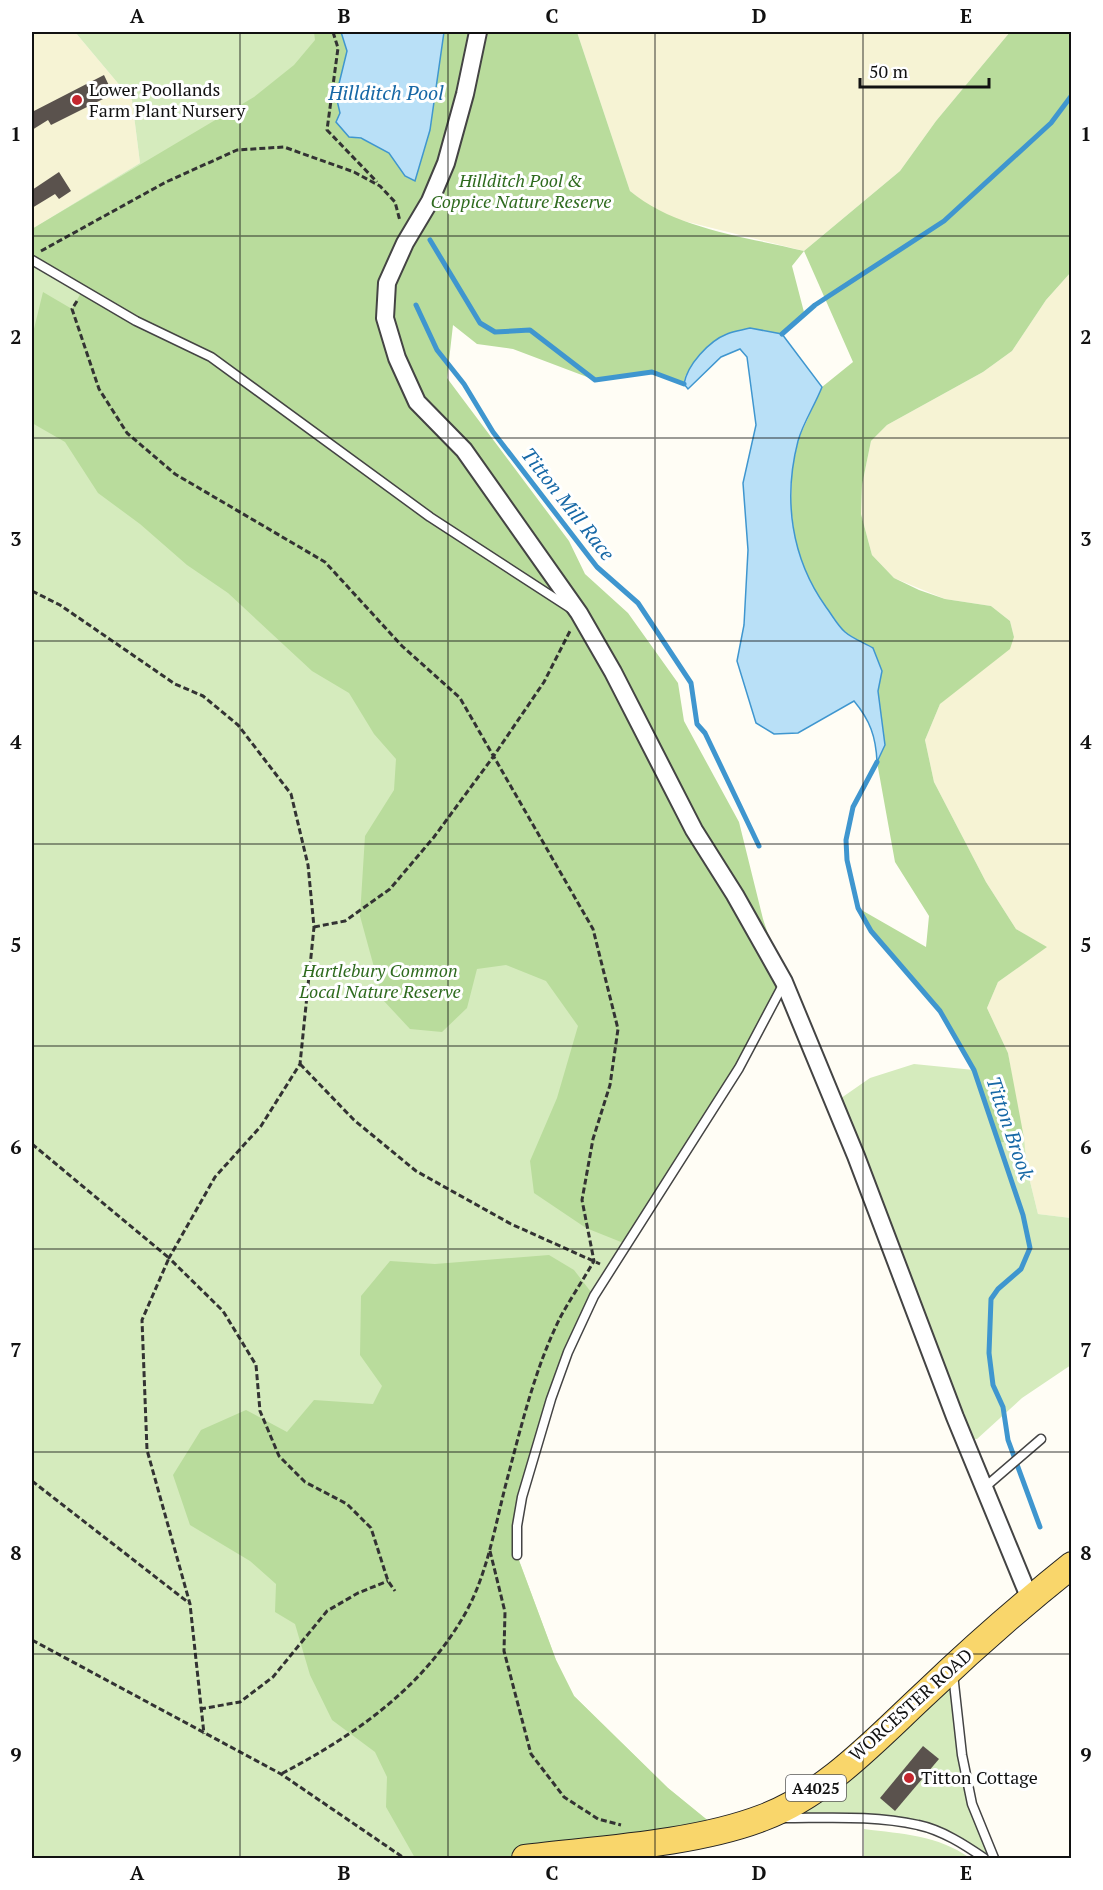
<svg xmlns="http://www.w3.org/2000/svg" width="1103" height="1890" font-family="'PT Serif',serif">
  <style>
    .farmland { fill: #f6f3d4 }
    .green { fill: #d5ebbd }
    .forest { fill: #b9dc9c }
    .water { fill: #b9e0f7; stroke: #3f96cf; stroke-width: 1.5 }
    .lines { fill: none; stroke-linecap: round; stroke-linejoin: round }
    .stream { stroke: #3f96cf; stroke-width: 5 }
    .building { fill: #5a524d }
    .service-casing { stroke: #444; stroke-width: 11 }
    .minor-casing { stroke: #444; stroke-width: 20 }
    .primary-casing { stroke: #222; stroke-width: 28 }
    .path { stroke: #333; stroke-width: 3; stroke-dasharray: 6 3; stroke-linecap: butt }
    .service { stroke: #fff; stroke-width: 8 }
    .minor { stroke: #fff; stroke-width: 16 }
    .primary { stroke: #f9d66b; stroke-width: 26 }
    .grid { fill: none; stroke: #111; stroke-width: 1.5; stroke-opacity: 0.55 }
    .poi-dot { fill: #c4262e; stroke: #fff; stroke-width: 2 }
    .labels { text-anchor: middle; stroke-width: 6; stroke-linejoin: round; paint-order: stroke }
    .shield { fill: #fff; stroke: #585858; stroke-width: 1.5 }
    .shield-label { font-size: 16px; font-weight: bold; fill: #111 }
    .poi-label { font-size: 18px; fill: #111; stroke: #fff; text-anchor: start }
    .park-label { font-size: 18px; font-style: italic; fill: #2f6b1f; stroke: #fff }
    .street-label { font-size: 18px; fill: #111; stroke: #fff }
    .water-label { font-size: 20px; font-style: italic; fill: #1768a6; stroke: #fff }
    .neatline { fill: none; stroke: #111; stroke-width: 2 }
    .grid-label { font-size: 20px; text-anchor: middle; font-weight: bold; fill: #111 }
  </style>
  <rect width="100%" height="100%" fill="#fffdf5"/>
  <g class="farmland">
    <polygon points="32,32 75,32 132,100 140,163 32,229"/>
    <polygon points="577,32 1010,32 936,121 900,171 804,251 676,219 649,207 630,191"/>
    <polygon points="1071,272 1071,1218 1038,1214 1027,1169 1008,1053 987,1008 998,982 1046,947 1016,929 986,882 934,782 925,740 940,704 1014,637 1010,621 991,606 945,599 894,578 872,555 861,514 862,485 871,441 887,425 983,372 1012,351 1046,300"/>
  </g>
  <g class="green">
    <polygon points="75,32 478,32 405,243 464,450 626,1244 568,1352 522,1497 517,1555 556,1660 574,1696 668,1788 722,1832 525,1858 32,1858 32,229 140,163 132,100"/>
    <polygon points="914,1064 974,1070 1000,1143 1024,1138 1027,1169 1038,1214 1071,1218 1071,1365 1022,1398 977,1439 964,1440 834,1103 870,1078"/>
    <polygon points="952,1668 972,1804 994,1858 984,1858 920,1825 764,1818"/>
    <path d="M864,1829C903,1834 937,1835 970,1858H864Z"/>
  </g>
  <g class="forest">
    <path d="M314,32H341L347,51L336,96L349,137C362,139 379,143 389,153C399,162 401,174 415,181L430,130L444,32H577L630,191C675,229 747,237 804,251L900,171L936,121L1010,32H1071V272L1046,300L1012,351L983,372L887,425L871,441L862,485L861,514L872,555L894,578L919,590L945,599L991,606L1010,621L1014,637L1010,649L940,704L925,740L934,782L986,882L1016,929L1047,947L998,982L987,1008L1008,1053L1024,1138L1000,1143C985,1097 968,1049 938,1009C912,974 879,946 858,908L926,947L929,916L895,862L877,762L885,745L878,691L882,671L873,648L845,633L813,589L796,547L791,507L792,469L799,438L822,387L853,362L804,251L792,266L805,316L782,334L750,328L685,376L684,384L652,372L595,380L513,349L477,344L453,325L447,378L569,541L585,574L628,613L678,683L684,721L739,822L763,919L784,982L739,1068L626,1244L586,1228L534,1193L530,1161L557,1098L578,1026L546,981L506,965L477,969L467,1008L442,1032L410,1029L383,1000L360,916L365,836L394,790L396,759L374,734L349,693L312,671L228,593L187,565L140,524L98,493L65,442L32,423V337L43,292L72,309L82,291L32,260V229L254,97L294,65L315,40Z"/>
    <polygon points="549,1255 574,1270 594,1296 568,1352 522,1497 517,1555 556,1660 574,1696 668,1788 722,1832 525,1858 415,1858 386,1807 387,1777 375,1752 332,1720 310,1675 295,1624 275,1612 276,1584 250,1561 190,1525 173,1475 201,1430 246,1410 287,1432 314,1400 373,1404 382,1386 360,1355 361,1296 390,1261 435,1264"/>
  </g>
  <g class="water">
    <polygon points="341,32 444,32 430,130 415,181 405,176 389,153 361,138 349,137 336,122 340,113 336,96 347,51"/>
    <path d="M750,328L782,334L822,387C815,405 803,423 798,441C783,499 791,558 826,607C832,615 838,626 845,632C853,639 865,643 873,648L882,671L878,691L885,745L877,762C876,737 870,720 854,701L798,733L774,734L756,723L737,661L744,625L748,550L743,483L756,425L747,357L740,349L721,357L688,389L684,384C687,365 709,341 727,334C734,331 743,330 750,328Z"/>
  </g>
  <g class="lines">
    <g class="stream">
      <polyline points="430,240 480,323 495,332 530,330 595,380 652,372 684,384"/>
      <polyline points="416,305 437,350 464,384 493,432 597,567 638,603 691,683 697,724 705,733 759,846"/>
      <polyline points="782,334 815,305 944,221 1051,123 1072,95"/>
      <polyline points="877,762 853,807 846,840 847,860 858,908 871,931 940,1011 974,1070 1023,1215 1030,1248 1021,1269 998,1289 991,1299 989,1353 993,1385 1003,1407 1008,1440 1040,1527"/>
    </g>
  </g>
  <g class="building">
    <polygon points="104,75 113,94 51,125 48,120 32,130 32,112"/>
    <polygon points="59,172 71,191 59,199 55,194 32,208 32,190"/>
    <polygon points="923,1746 939,1759 895,1811 880,1798"/>
  </g>
  <g class="lines">
    <g class="service-casing">
      <g id="service">
        <polyline points="32,260 136,321 211,357 430,517 570,608"/>
        <polyline points="984,1488 1041,1439"/>
        <polyline points="517,1555 517,1526 522,1497 551,1399 568,1352 594,1296 739,1068 784,983"/>
        <polyline points="953,1674 962,1755 972,1804 994,1858"/>
        <path d="M784,1818C828,1818 875,1815 918,1825C942,1830 965,1845 984,1858"/>
      </g>
    </g>
    <g class="minor-casing">
      <polyline id="minor" points="478,32 465,94 446,163 430,201 405,243 387,283 385,318 397,358 417,402 464,450 579,613 613,672 694,830 735,895 784,982 856,1156 955,1417 1030,1599"/>
    </g>
    <g class="primary-casing">
      <path id="primary" d="M525,1858C599,1849 694,1844 762,1818C827,1794 878,1737 928,1691C974,1647 1022,1605 1072,1565"/>
    </g>
    <g class="path">
      <polyline points="333,32 338,48 327,130 377,182"/>
      <polyline points="41,251 166,182 237,150 284,147 354,172 380,186 395,202 400,221"/>
      <path d="M77,301L72,309L99,389L127,433L175,474L325,562L402,646L460,698L593,929L618,1029L610,1085L593,1139L582,1200L594,1261C583,1280 571,1298 561,1316C536,1365 522,1423 508,1476C495,1524 488,1576 462,1619C419,1691 353,1736 281,1774"/>
      <polyline points="32,591 60,605 175,684 203,696 238,725 291,794 308,865 314,927 300,1064 261,1126 215,1177 169,1258 223,1311 256,1365 260,1411 279,1456 305,1482 347,1504 371,1528 388,1581 395,1591"/>
      <polyline points="314,927 345,921 390,889 434,837 493,757 544,682 570,631"/>
      <polyline points="300,1064 354,1120 416,1171 511,1224 600,1264"/>
      <polyline points="32,1144 169,1258 142,1320 147,1450 190,1604 204,1734"/>
      <polyline points="32,1481 189,1603"/>
      <polyline points="490,1551 505,1612 504,1651 531,1754 564,1797 598,1819 621,1825"/>
      <polyline points="32,1640 281,1774 404,1858"/>
      <polyline points="200,1709 240,1702 273,1677 327,1611 358,1593 388,1581"/>
    </g>
    <use href="#service" class="service"/>
    <use href="#minor" class="minor"/>
    <use href="#primary" class="primary"/>
  </g>
  <path class="grid" d="M240,32V1858M448,32V1858M655,32V1858M863,32V1858M32,236H1072M32,438H1072M32,641H1072M32,844H1072M32,1046H1072M32,1249H1072M32,1452H1072M32,1654H1072"/>
  <g class="poi-dot">
    <circle cx="77" cy="100" r="6"/>
    <circle cx="909" cy="1778" r="6"/>
  </g>
  <g class="labels">
    <rect class="shield" x="786" y="1775" width="60" height="26" rx="4.5"/>
    <g class="shield-label">
      <text x="816" y="1794">A4025</text>
    </g>
    <g class="poi-label">
      <text x="89" y="96">Lower Poollands<tspan x="89" dy="21">Farm Plant Nursery</tspan></text>
      <text x="921" y="1784">Titton Cottage</text>
    </g>
    <g class="park-label">
      <text x="521" y="187">Hillditch Pool &amp;<tspan x="521" dy="21">Coppice Nature Reserve</tspan></text>
      <text x="380" y="977">Hartlebury Common<tspan x="380" dy="21">Local Nature Reserve</tspan></text>
    </g>
    <g class="street-label">
      <text transform="translate(911 1705) rotate(-42)" y="6">WORCESTER ROAD</text>
    </g>
    <g class="water-label">
      <text x="386" y="100">Hillditch Pool</text>
      <text transform="translate(568 504) rotate(52)" y="7">Titton Mill Race</text>
      <text transform="translate(1010 1128) rotate(71)" y="7">Titton Brook</text>
    </g>
  </g>
  <rect width="1103" height="1890" fill="none" stroke="#ffffff" stroke-width="66"/>
  <path d="M860 78v9h129v-9" fill="none" stroke="#111111" stroke-width="3"/>
  <text x="869" y="78" font-size="18" fill="#111111" stroke="#ffffff" stroke-width="4.5" paint-order="stroke">50 m</text>
  <rect x="33" y="33" width="1037" height="1824" class="neatline"/>
  <g class="grid-label">
    <text x="137" y="23">A</text>
    <text x="344" y="23">B</text>
    <text x="552" y="23">C</text>
    <text x="759" y="23">D</text>
    <text x="966" y="23">E</text>
    <text x="16" y="141">1</text>
    <text x="1086" y="141">1</text>
    <text x="16" y="344">2</text>
    <text x="1086" y="344">2</text>
    <text x="16" y="546">3</text>
    <text x="1086" y="546">3</text>
    <text x="16" y="749">4</text>
    <text x="1086" y="749">4</text>
    <text x="16" y="952">5</text>
    <text x="1086" y="952">5</text>
    <text x="16" y="1154">6</text>
    <text x="1086" y="1154">6</text>
    <text x="16" y="1357">7</text>
    <text x="1086" y="1357">7</text>
    <text x="16" y="1560">8</text>
    <text x="1086" y="1560">8</text>
    <text x="16" y="1762">9</text>
    <text x="1086" y="1762">9</text>
    <text x="137" y="1880">A</text>
    <text x="344" y="1880">B</text>
    <text x="552" y="1880">C</text>
    <text x="759" y="1880">D</text>
    <text x="966" y="1880">E</text>
  </g>
</svg>
